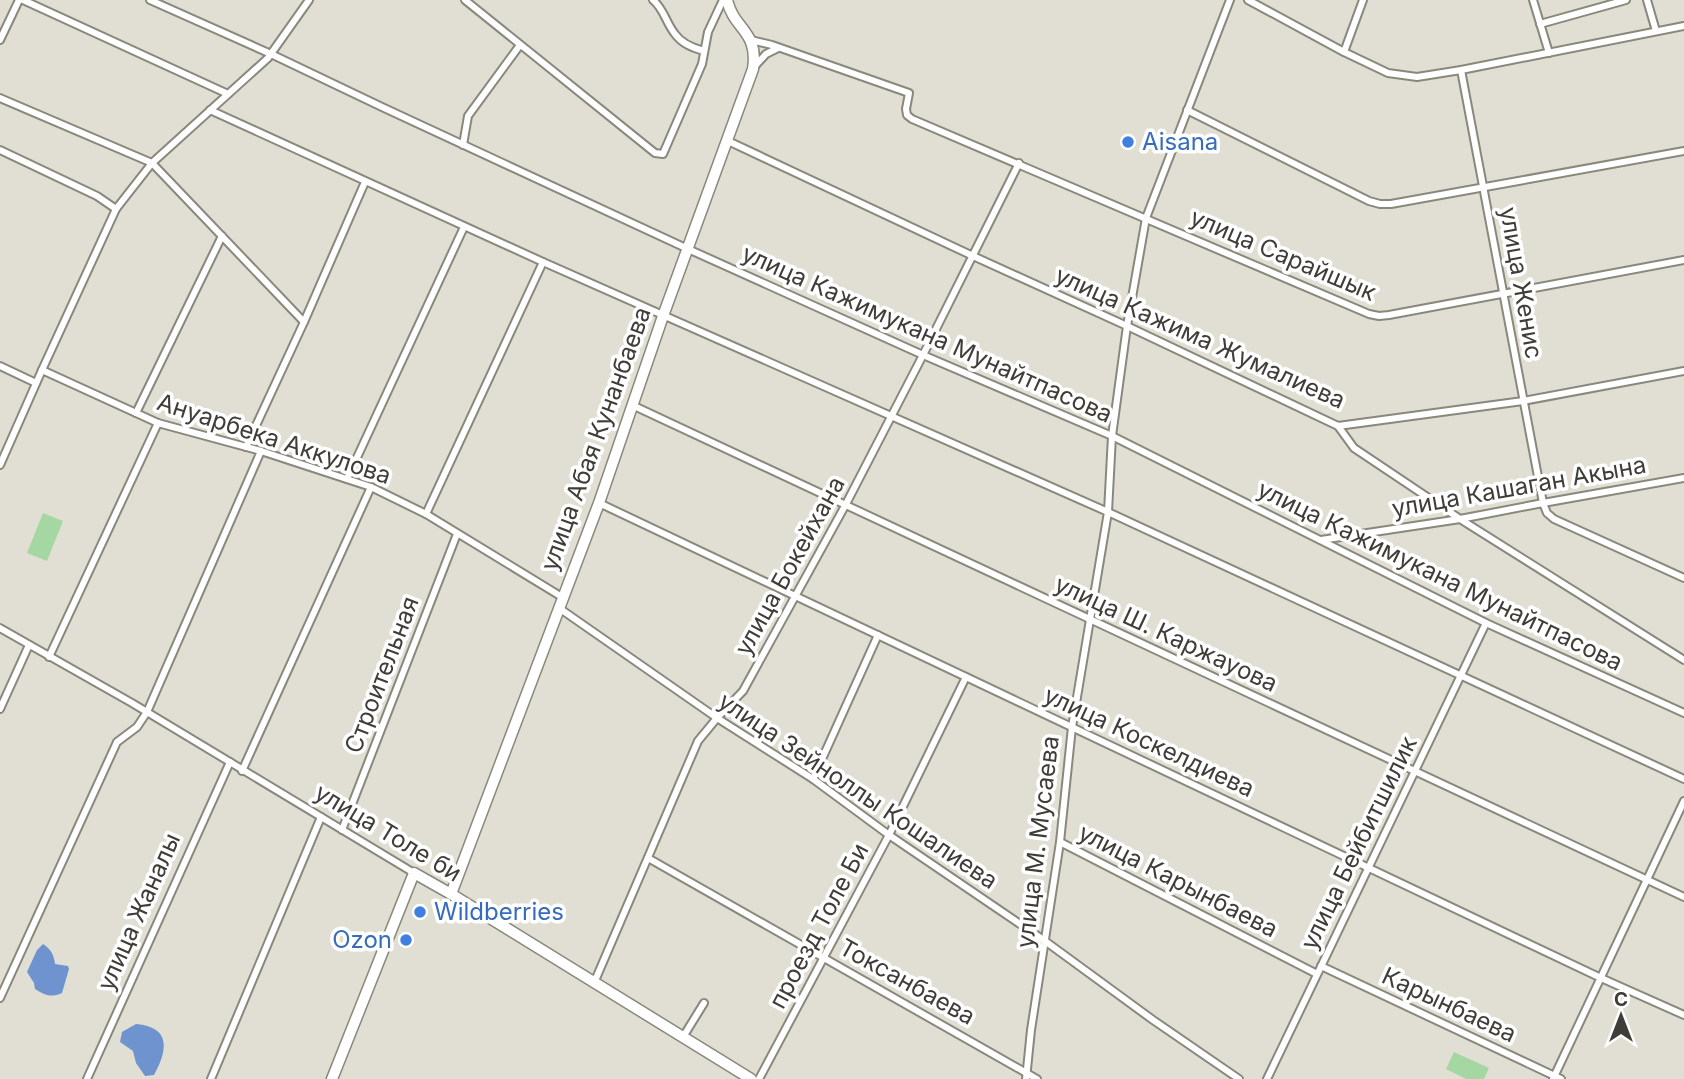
<svg xmlns="http://www.w3.org/2000/svg" width="1684" height="1079" font-family="Inter,sans-serif">
  <style>
    .green { fill: #a5d7a2 }
    .water { fill: #6e93cf }
    .lines { fill: none; stroke-linecap: round; stroke-linejoin: round }
    .street-casing { stroke: #8a887c; stroke-width: 10 }
    .secondary-casing { stroke: #8a887c; stroke-width: 13 }
    .street { stroke: #fff; stroke-width: 6 }
    .secondary { stroke: #fff; stroke-width: 10 }
    .shop-dot { fill: #3f7fe0; stroke: #fff; stroke-width: 2.5 }
    .labels { text-anchor: middle; stroke-width: 7; stroke-linejoin: round; paint-order: stroke }
    .shop-label { font-size: 24px; fill: #366cbe; stroke: #fff; text-anchor: start }
    .street-label { font-size: 24px; fill: #3e3d38; stroke: #fff }
  </style>
  <rect width="100%" height="100%" fill="#e1dfd3"/>
  <g class="green">
    <polygon points="43,513 63,521 47,561 27,553"/>
    <polygon points="1454,1052 1489,1068 1484,1079 1466,1079 1446,1069"/>
  </g>
  <g class="water">
    <path d="M43,944C51,949 54,955 55,964L68,966L69,969L62,993C50,998 45,995 35,989L34,983L27,972L37,950Z"/>
    <path d="M136,1024C171,1027 168,1050 154,1075L145,1076L136,1063L133,1051L120,1042L122,1032Z"/>
  </g>
  <g class="lines">
    <g class="street-casing">
      <g id="street">
        <polyline points="23,0 228,94"/>
        <polyline points="150,0 271,54 382,107 688,249 923,355 1112,436 1486,623 1684,713"/>
        <polyline points="465,0 655,153 663,154 702,64 708,32 723,0"/>
        <path d="M653,0C664,9 666,23 675,34C682,44 693,48 704,51"/>
        <polyline points="1248,0 1344,52 1388,73 1417,77 1461,70 1684,26"/>
        <polyline points="1533,0 1549,53"/>
        <polyline points="1647,0 1656,31"/>
        <polyline points="1540,24 1626,0"/>
        <polyline points="0,40 19,0"/>
        <polyline points="751,40 772,45 909,93 906,109 907,115 912,119 1369,314 1379,316 1389,315 1684,260"/>
        <polyline points="1344,52 1363,0"/>
        <polyline points="754,67 766,54 778,48"/>
        <polyline points="1461,70 1543,503 1547,513 1554,519 1684,578"/>
        <polyline points="0,98 152,163 304,322"/>
        <polyline points="210,110 543,262 1108,512 1684,779"/>
        <polyline points="1187,110 1369,201 1380,204 1391,204 1684,151"/>
        <polyline points="728,141 973,256 1127,326 1338,426 1523,401 1684,371"/>
        <polyline points="463,145 468,116 520,45"/>
        <polyline points="0,150 97,196 116,209"/>
        <polyline points="0,366 36,383"/>
        <polyline points="42,370 158,423 261,451 371,487 426,514 562,597"/>
        <polyline points="632,405 1684,897"/>
        <polyline points="136,413 222,236"/>
        <polyline points="1338,426 1354,448 1460,519 1684,660"/>
        <polyline points="246,447 304,322 365,182"/>
        <polyline points="0,465 42,370 116,209 152,163 268,58 309,0"/>
        <polyline points="347,479 464,227"/>
        <polyline points="599,503 1601,978 1684,1015"/>
        <polyline points="426,514 543,262"/>
        <polyline points="1321,540 1460,519 1543,503 1684,478"/>
        <polyline points="559,608 717,718 813,779 889,835 1045,941 1153,1020 1239,1079"/>
        <polyline points="0,628 132,703 414,873"/>
        <polyline points="49,657 158,423"/>
        <polyline points="0,709 29,645"/>
        <polyline points="242,771 371,487"/>
        <polyline points="813,779 878,635"/>
        <polyline points="342,830 457,534"/>
        <polyline points="1060,842 1317,974"/>
        <polyline points="648,858 1037,1079"/>
        <polyline points="1321,966 1561,1079"/>
        <polyline points="594,983 698,741 717,718 743,691 846,504 923,355 1019,163"/>
        <polyline points="0,998 117,742 137,727 147,712 261,451"/>
        <polyline points="683,1037 704,1003"/>
        <polyline points="87,1079 230,762"/>
        <polyline points="211,1079 321,817"/>
        <polyline points="759,1079 889,835 966,677"/>
        <polyline points="1026,1079 1031,1030 1060,842 1072,727 1108,512 1112,436 1127,326 1146,218 1230,0"/>
        <polyline points="1267,1079 1486,623"/>
        <polyline points="1553,1079 1684,801"/>
      </g>
    </g>
    <g class="secondary-casing">
      <g id="secondary">
        <path d="M451,894L599,503L663,316L753,69C759,31 734,30 727,0"/>
        <polyline points="332,1079 414,873 451,894 751,1079"/>
      </g>
    </g>
    <use href="#street" class="street"/>
    <use href="#secondary" class="secondary"/>
  </g>
  <g class="shop-dot">
    <circle cx="1128" cy="142" r="7"/>
    <circle cx="420" cy="912" r="7"/>
    <circle cx="406" cy="940" r="7"/>
  </g>
  <g class="labels">
    <g class="shop-label">
      <text x="1142" y="150">Aisana</text>
      <text x="434" y="920">Wildberries</text>
      <text x="392" y="948" text-anchor="end">Ozon</text>
    </g>
    <g class="street-label">
      <text transform="translate(1283 255) rotate(23)" y="8">улица Сарайшык</text>
      <text transform="translate(1521 283) rotate(80)" y="8">улица Женис</text>
      <text transform="translate(927 334) rotate(24)" y="8">улица Кажимукана Мунайтпасова</text>
      <text transform="translate(1200 338) rotate(24)" y="8">улица Кажима Жумалиева</text>
      <text transform="translate(274 439) rotate(18)" y="8">Ануарбека Аккулова</text>
      <text transform="translate(596 439) rotate(-70)" y="8">улица Абая Кунанбаева</text>
      <text transform="translate(1519 487) rotate(-10)" y="8">улица Кашаган Акына</text>
      <text transform="translate(790 566) rotate(-61)" y="8">улица Бокейхана</text>
      <text transform="translate(1440 576) rotate(26)" y="8">улица Кажимукана Мунайтпасова</text>
      <text transform="translate(1166 634) rotate(25)" y="8">улица Ш. Каржауова</text>
      <text transform="translate(382 675) rotate(-69)" y="8">Строительная</text>
      <text transform="translate(1149 742) rotate(25)" y="8">улица Коскелдиева</text>
      <text transform="translate(858 791) rotate(34)" y="8">улица Зейноллы Кошалиева</text>
      <text transform="translate(388 833) rotate(31)" y="8">улица Толе би</text>
      <text transform="translate(1038 842) rotate(-83)" y="8">улица М. Мусаева</text>
      <text transform="translate(1359 843) rotate(-64)" y="8">улица Бейбитшилик</text>
      <text transform="translate(1178 881) rotate(27)" y="8">улица Карынбаева</text>
      <text transform="translate(139 912) rotate(-66)" y="8">улица Жаналы</text>
      <text transform="translate(819 926) rotate(-62)" y="8">проезд Толе Би</text>
      <text transform="translate(907 982) rotate(29)" y="8">Токсанбаева</text>
      <text transform="translate(1449 1005) rotate(25)" y="8">Карынбаева</text>
    </g>
  </g>
  <g transform="translate(1621 1016)" stroke="#ffffff" stroke-width="5" paint-order="stroke">
  <path d="M0-5L12 26L0 18L-12 26Z" fill="#3e3d38"/>
  <text y="-10" font-size="19" font-weight="bold" text-anchor="middle" fill="#3e3d38">С</text>
  </g>
</svg>
